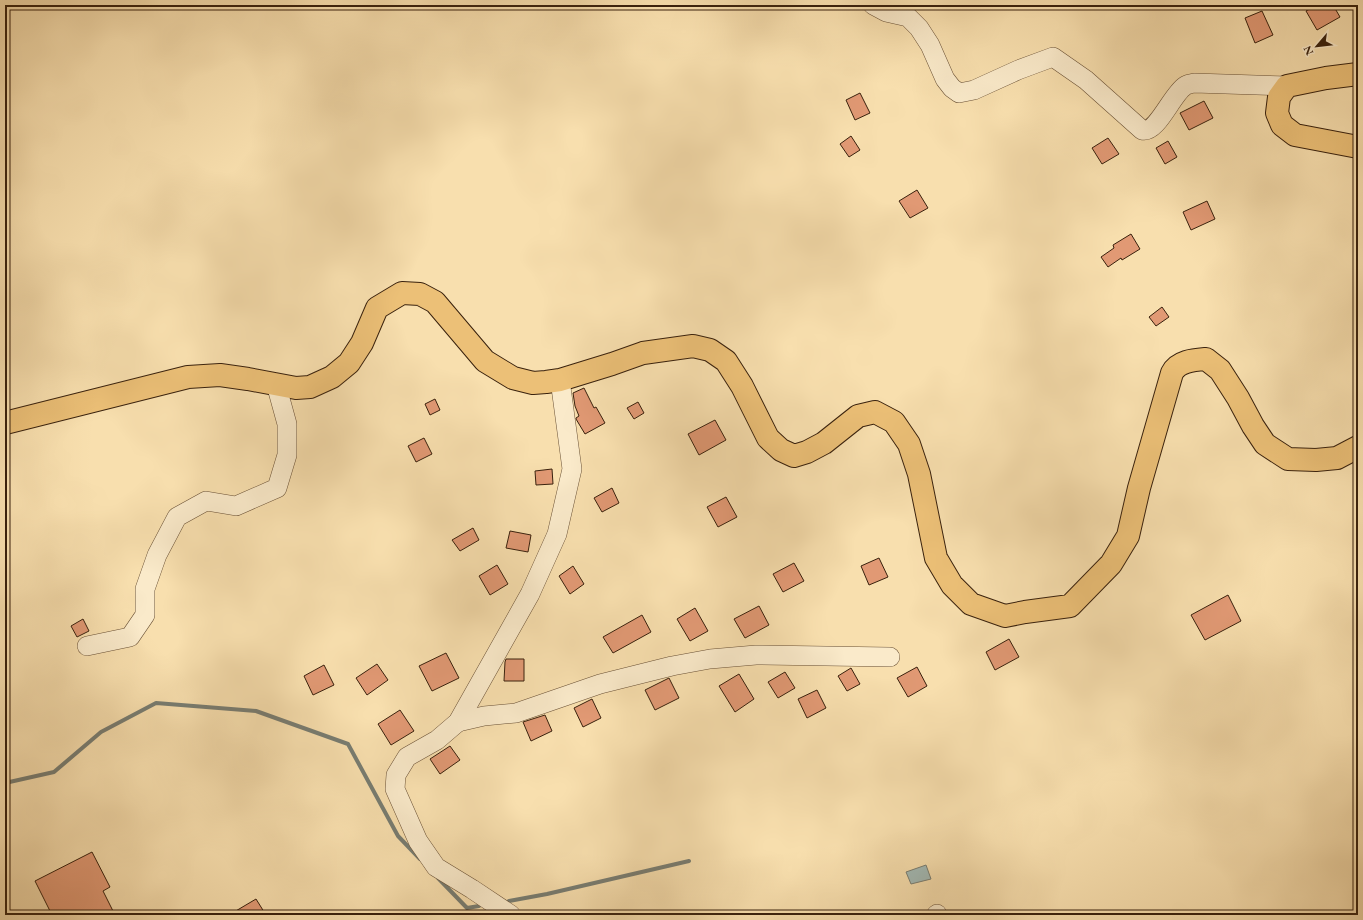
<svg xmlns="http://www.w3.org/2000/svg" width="1363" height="920" font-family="'EB Garamond',serif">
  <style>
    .water { fill: #a2bab6; stroke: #787d72 }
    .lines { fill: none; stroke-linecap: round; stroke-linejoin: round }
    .stream { stroke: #787d72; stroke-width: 4 }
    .building { fill: #e19974; stroke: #39210d }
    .minor-casing { stroke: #695035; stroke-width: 20 }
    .major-casing { stroke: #39210d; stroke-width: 24 }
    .minor { stroke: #faeaca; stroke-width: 19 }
    .major { stroke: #ecc077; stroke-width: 22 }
  </style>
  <rect width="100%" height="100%" fill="#f8dfae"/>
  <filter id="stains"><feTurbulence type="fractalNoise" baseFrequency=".005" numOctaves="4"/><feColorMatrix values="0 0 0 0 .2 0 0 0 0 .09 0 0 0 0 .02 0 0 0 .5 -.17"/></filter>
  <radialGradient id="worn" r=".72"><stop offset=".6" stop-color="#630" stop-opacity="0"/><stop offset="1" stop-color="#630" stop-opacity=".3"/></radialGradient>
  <polygon class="water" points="926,865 931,879 911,884 906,872"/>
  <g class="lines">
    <g class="stream">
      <polyline points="5,783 54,772 101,732 156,703 256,711 348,744 398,836 420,859"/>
      <polyline points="438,878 467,908 479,906"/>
      <polyline points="509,901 547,894 689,861"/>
    </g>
  </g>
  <g class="building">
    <polygon points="1317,5 1333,5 1340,17 1317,30 1306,11"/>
    <polygon points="1262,11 1273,35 1255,43 1245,18"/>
    <polygon points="860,93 870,113 855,120 846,100"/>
    <polygon points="1204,101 1213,118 1189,130 1180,113"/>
    <polygon points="851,136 860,150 849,157 840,144"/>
    <polygon points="1108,138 1119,154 1102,164 1092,148"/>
    <polygon points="1168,141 1177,157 1165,164 1156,148"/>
    <polygon points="917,190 928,208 910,218 899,201"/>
    <polygon points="1207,201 1215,219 1191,230 1183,212"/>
    <polygon points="1131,234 1140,249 1122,260 1121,258 1108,267 1101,257 1114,248 1113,245"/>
    <polygon points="1162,307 1169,317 1156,326 1149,317"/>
    <polygon points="584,388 594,408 596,407 605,423 585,434 576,419 576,418 579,416 575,406 573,393"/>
    <polygon points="435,399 440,410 430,415 425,404"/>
    <polygon points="638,402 644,413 634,419 627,408"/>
    <polygon points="715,420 726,440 699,455 688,434"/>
    <polygon points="424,438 432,454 416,462 408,446"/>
    <polygon points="552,469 553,484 536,485 535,471"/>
    <polygon points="612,488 619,503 602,512 594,498"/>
    <polygon points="726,497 737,517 718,527 707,507"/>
    <polygon points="473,528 479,540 460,551 452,540"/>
    <polygon points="510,531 531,535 528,552 506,548"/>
    <polygon points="879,558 888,577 869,585 861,566"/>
    <polygon points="794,563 804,581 783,592 773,574"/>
    <polygon points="497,565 508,584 490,595 479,576"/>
    <polygon points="573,566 584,584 570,594 559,576"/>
    <polygon points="1228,595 1241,621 1205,640 1191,615"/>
    <polygon points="759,606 769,625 745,638 734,619"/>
    <polygon points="695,608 708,631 690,641 677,619"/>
    <polygon points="642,615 651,632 613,653 603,637"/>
    <polygon points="83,619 89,631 77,637 71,626"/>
    <polygon points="1009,639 1019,657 995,670 986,652"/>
    <polygon points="446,653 459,678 432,691 419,666"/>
    <polygon points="506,659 524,659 524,681 504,681 505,662"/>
    <polygon points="377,664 388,680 367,695 356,678"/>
    <polygon points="324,665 334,685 313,695 304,676"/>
    <polygon points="917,667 927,686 908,697 897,678"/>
    <polygon points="851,668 860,684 847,691 838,676"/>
    <polygon points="785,672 795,688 778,698 768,682"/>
    <polygon points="739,674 754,699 735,712 719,686"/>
    <polygon points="669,678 679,698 655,710 645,690"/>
    <polygon points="817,690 826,708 807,718 798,699"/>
    <polygon points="592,699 601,718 583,727 574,708"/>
    <polygon points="400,710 414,731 391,745 378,724"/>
    <polygon points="545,715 552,731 531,741 523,722"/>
    <polygon points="450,746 460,760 440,774 430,759"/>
    <polygon points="92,852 110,887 103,891 115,915 63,915 61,911 52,915 35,881"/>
    <polygon points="256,899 266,915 229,915"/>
  </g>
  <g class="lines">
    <g class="minor-casing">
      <g id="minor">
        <path d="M873,5L886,12L908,17L919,28L930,45L945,79L952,88L959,93L974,90L1018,70L1053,57L1086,80L1142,130C1157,134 1172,94 1185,86C1187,84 1191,84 1194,83L1287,86"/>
        <polyline points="87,646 130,637 145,615 145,589 157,555 177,517 206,501 236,506 277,488 287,455 287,424 276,384"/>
        <polyline points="458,722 484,716 516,713 600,684 672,666 710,659 756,655 890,657"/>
        <polyline points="511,915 472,889 436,867 418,841 395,789 396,775 407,757 437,740 458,722 530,594 557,534 572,469 560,380"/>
        <polyline points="936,915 937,914"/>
      </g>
    </g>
    <g class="major-casing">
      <g id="major">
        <polyline points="1358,74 1326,78 1287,86 1279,97 1277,113 1282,125 1295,135 1358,147"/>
        <path d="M5,423L188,377L220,375L248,379L296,388L310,387L332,377L349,363L362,343L377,308L402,293L420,294L435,302L485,361L513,378L533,383L546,382L560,380L612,364L643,353L693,346L710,350L726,361L742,386L768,438L781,450L794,456L807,452L824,443L858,416L875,412L894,422L909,444L919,474L936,558L952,585L971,604L1005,616L1025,612L1070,606L1111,564L1128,536L1139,488L1172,373C1178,361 1194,360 1206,359L1220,370L1238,398L1253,426L1265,444L1288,459L1316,460L1337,458L1358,447"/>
      </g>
    </g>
    <use href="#minor" class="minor"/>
    <use href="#major" class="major"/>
  </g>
  <rect width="1363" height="920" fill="none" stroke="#f8dfae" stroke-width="20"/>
  <rect x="6" y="6" width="1351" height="908" fill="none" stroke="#39210d" stroke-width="2"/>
  <rect x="10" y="10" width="1343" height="900" fill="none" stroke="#39210d"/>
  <g transform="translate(1317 46) rotate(242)" stroke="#faeaca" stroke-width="3" paint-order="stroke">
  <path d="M0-3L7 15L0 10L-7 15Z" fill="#39210d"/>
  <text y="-6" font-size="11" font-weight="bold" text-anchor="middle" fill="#39210d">N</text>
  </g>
  <rect width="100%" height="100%" filter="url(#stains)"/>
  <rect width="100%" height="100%" fill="url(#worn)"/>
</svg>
